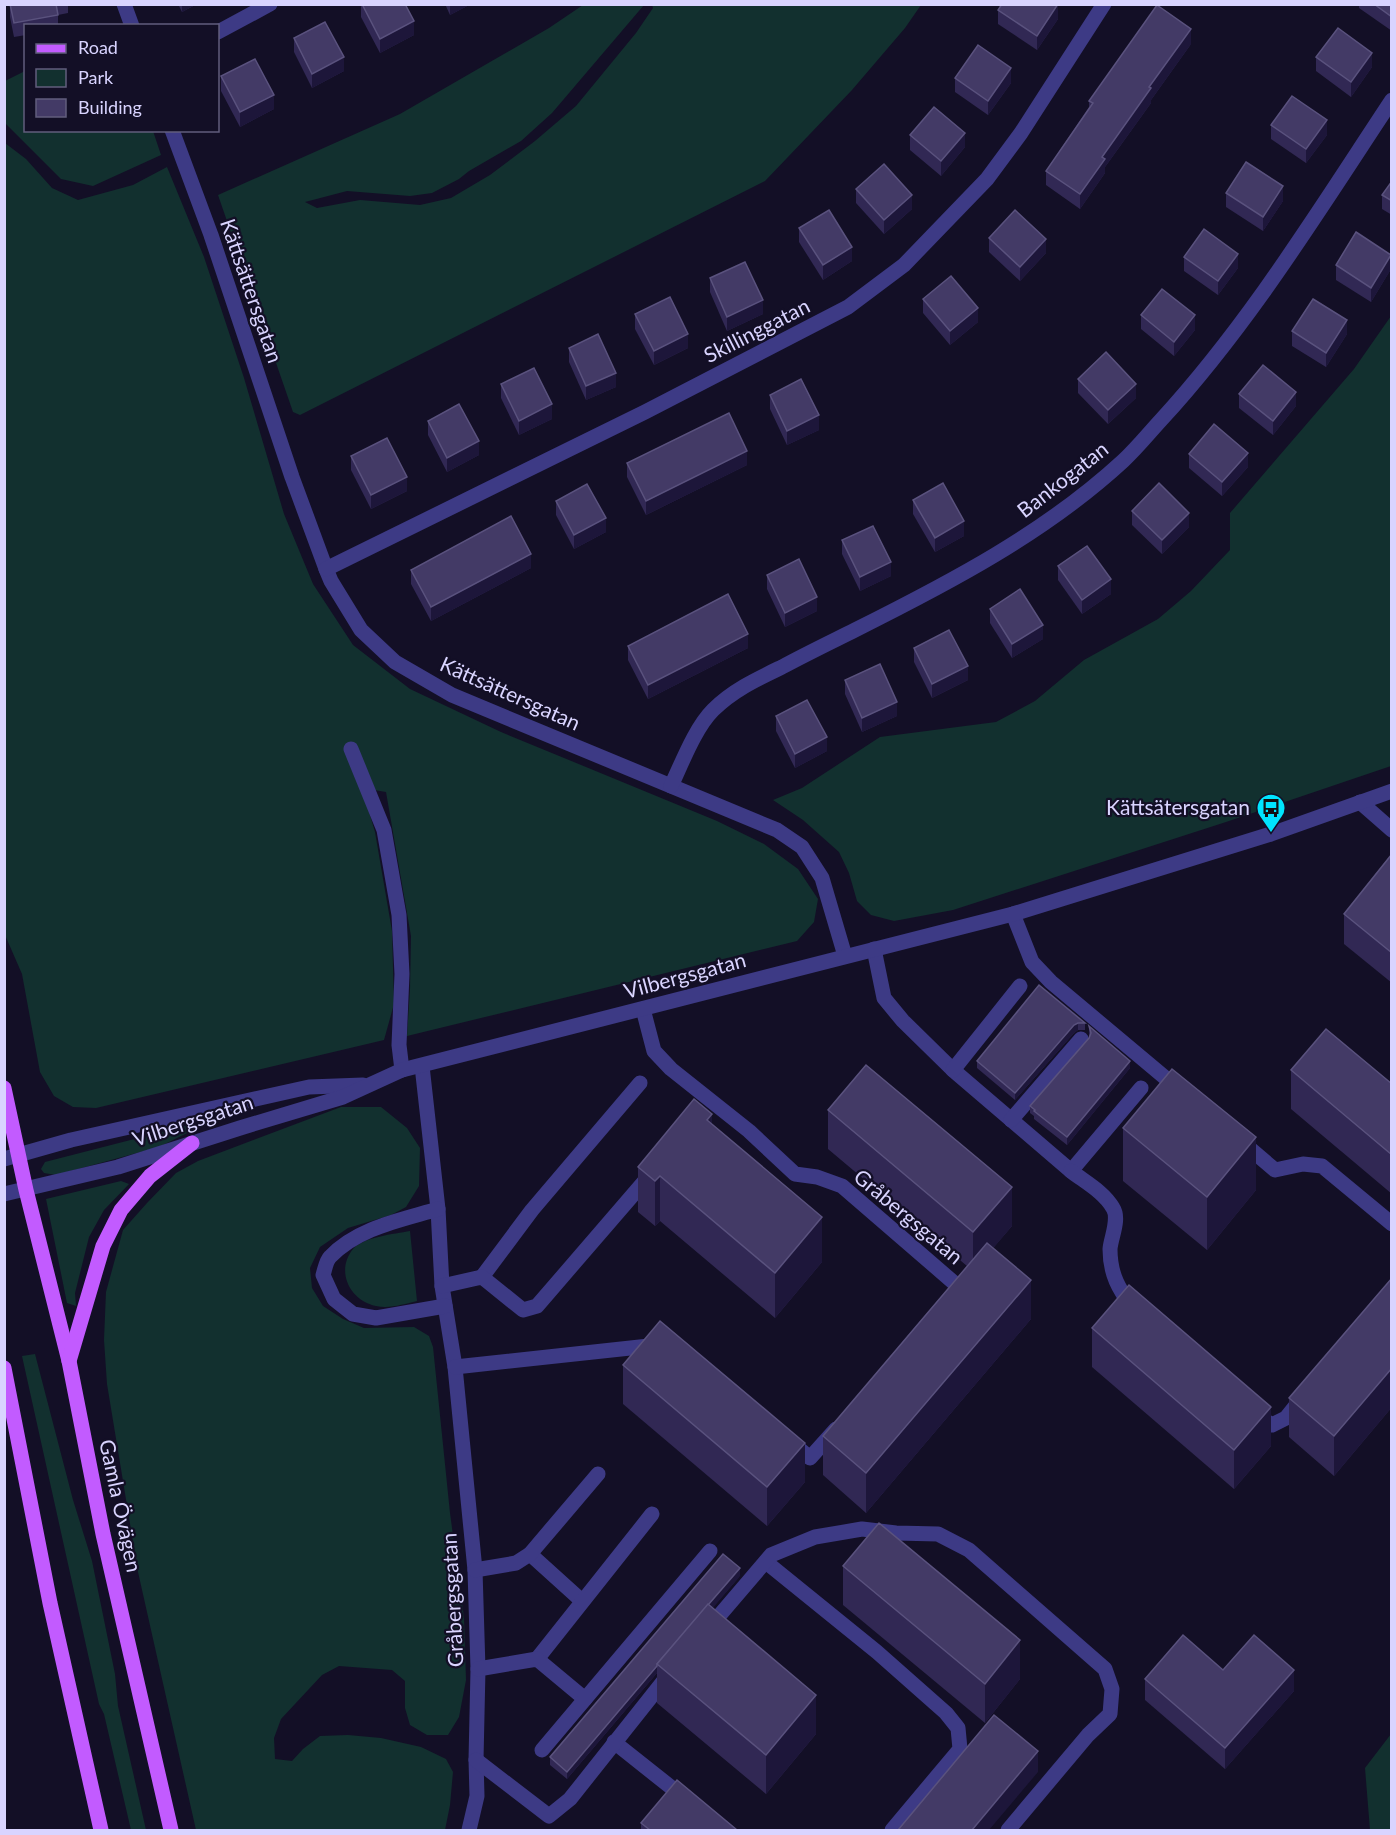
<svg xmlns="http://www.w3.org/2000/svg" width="1396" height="1835" font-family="Lato,sans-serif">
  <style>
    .green { fill: #12302f }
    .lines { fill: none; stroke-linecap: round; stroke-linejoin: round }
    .minor { stroke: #3d3a85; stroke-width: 15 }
    .major { stroke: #c25bff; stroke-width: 15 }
    .wall { fill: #312854 }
    .shaded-wall { fill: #1d163a }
    .building { fill: #433a66; stroke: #5a527e; stroke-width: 1.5 }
    .labels { text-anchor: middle; stroke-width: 4.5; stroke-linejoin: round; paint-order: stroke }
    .street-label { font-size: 21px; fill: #d9d4ff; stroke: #130f26 }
    .poi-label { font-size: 21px; fill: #d9d4ff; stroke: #130f26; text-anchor: end }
  </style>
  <rect width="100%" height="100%" fill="#130f26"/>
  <g class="green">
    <polygon points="583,5 644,5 552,113 521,141 469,171 459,179 432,193 410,196 347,191 305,202 317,208 360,200 420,205 451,198 490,175 535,141 576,106 636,33 653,8 652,5 921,5 905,28 852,90 765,181 300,415 293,412 218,195 400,114 549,28"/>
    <polygon points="25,71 26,130 153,131 161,155 93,186 61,179 5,123 5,81"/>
    <polygon points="5,143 26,159 52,188 78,200 133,185 167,167 204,257 244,378 284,514 313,584 353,645 410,689 501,732 717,821 764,844 798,869 818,899 814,922 797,941 407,1036 410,989 411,936 386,792 362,788 375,832 392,931 394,1004 384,1040 96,1108 73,1107 54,1096 40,1072 22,974 5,935"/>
    <polygon points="1391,316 1391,766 1226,822 953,910 894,921 871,915 857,901 849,873 839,852 803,820 773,800 802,788 880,737 996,722 1035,701 1084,660 1158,619 1191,591 1230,550 1230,513 1354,369"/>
    <polygon points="341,1107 381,1107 407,1128 420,1148 419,1186 406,1207 391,1215 348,1228 320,1247 310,1268 312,1288 323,1306 343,1319 364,1328 414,1327 429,1336 433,1347 450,1513 464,1618 466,1680 459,1717 448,1735 427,1735 410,1725 405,1708 405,1681 392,1670 339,1666 322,1675 281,1719 274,1738 275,1759 292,1761 303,1749 320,1736 348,1735 381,1738 421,1747 446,1759 453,1772 450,1805 445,1830 196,1830 138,1572 107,1384 104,1340 106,1292 123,1230 147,1203 176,1173 198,1161"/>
    <polygon points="185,1126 189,1127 187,1133 159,1147 56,1175 44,1173 41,1169 45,1162"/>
    <polygon points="121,1181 129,1184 104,1210 89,1237 75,1293 76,1306 67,1303 46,1199"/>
    <path d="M410,1231L417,1301C404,1304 390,1309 376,1306C350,1301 335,1271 353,1249C364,1237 394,1234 410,1231Z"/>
    <polygon points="35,1354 73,1500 92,1561 115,1674 118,1706 146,1830 131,1830 104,1714 99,1704 22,1356"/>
    <polygon points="1391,1734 1391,1830 1370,1830 1365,1768"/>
  </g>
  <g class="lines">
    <g class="minor">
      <polyline points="124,4 132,26"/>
      <polyline points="218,32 270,4"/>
      <polyline points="172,130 211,235 292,477 326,569 331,581 361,630 395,662 452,695 777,830 802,847 822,878 845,956"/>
      <polyline points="326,569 645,412 848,307 904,265 987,179 1021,133 1104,4"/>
      <polyline points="351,749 384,830 399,915 402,974 399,1045 402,1070"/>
      <path d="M671,786C682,763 695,728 713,710C733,690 757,679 782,667C806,654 831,642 855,630C949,583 1045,533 1123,461C1137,448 1149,433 1161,420C1250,323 1319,210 1392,100"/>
      <polyline points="1360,802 1392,830"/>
      <polyline points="1013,914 1032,962 1051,982 1181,1091"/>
      <polyline points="874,949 884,998 903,1021 953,1070 1071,1171 1141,1088"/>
      <polyline points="643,1009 654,1051 671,1069 749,1131 795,1174 817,1177 842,1186 960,1288 953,1296"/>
      <polyline points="422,1066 438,1209 442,1286 455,1367 475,1570 478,1669 476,1760 477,1796 469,1830"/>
      <polyline points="953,1070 1020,986"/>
      <polyline points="1011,1120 1081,1039"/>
      <polyline points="1241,1141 1275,1170 1303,1164 1322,1166 1392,1224"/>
      <polyline points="4,1159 71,1140 309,1087 363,1085"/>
      <path d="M1071,1171C1085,1182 1104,1192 1113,1208C1120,1219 1111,1237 1110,1249C1110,1275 1119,1289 1133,1309"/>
      <polyline points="4,1194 118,1167 240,1128 343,1097 402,1070 1013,914 1271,834 1392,791"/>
      <path d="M438,1209C401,1220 357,1228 330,1257C326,1261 325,1269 323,1275L334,1299L353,1314L376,1318L445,1306"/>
      <polyline points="482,1277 532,1210 640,1083"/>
      <polyline points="442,1286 482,1277 523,1310 537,1306 650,1175"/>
      <polyline points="455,1367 658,1345"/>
      <polyline points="1254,1413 1272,1425 1286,1418 1302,1398"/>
      <polyline points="790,1441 810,1458 836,1429"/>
      <polyline points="530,1554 582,1601"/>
      <polyline points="766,1562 877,1652 946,1713 958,1728 960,1749 892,1830"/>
      <polyline points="475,1570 516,1563 530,1554 598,1474"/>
      <polyline points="707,1630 771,1555 815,1537 862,1529 896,1533 938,1534 969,1550 1105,1669 1112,1689 1110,1714 1088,1735 1008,1830"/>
      <polyline points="537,1659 652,1514"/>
      <polyline points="478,1669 537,1659 585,1699"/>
      <polyline points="614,1742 687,1800"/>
      <polyline points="542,1750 710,1551"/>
      <polyline points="476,1760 549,1816 570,1799 670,1673"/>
    </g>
    <g class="major">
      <polyline points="4,1088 26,1190 69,1361 103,1534 171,1830"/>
      <polyline points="69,1361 103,1246 121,1210 150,1176 192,1143"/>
      <polyline points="4,1368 50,1603 101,1830"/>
    </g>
  </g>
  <g class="wall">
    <polygon points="10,4 68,4 68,13 58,15 58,26 26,26 26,35 14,37 10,17"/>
    <polygon points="178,4 197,4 182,12"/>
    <polygon points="361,4 405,4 414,35 380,53 361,17"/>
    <polygon points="445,4 471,4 450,15"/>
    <polygon points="1359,4 1392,4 1392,31 1359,8"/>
    <polygon points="998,10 1058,19 1037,50 998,24"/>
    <polygon points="294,38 344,71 312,88 294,52"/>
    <polygon points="1191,44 1151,100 1151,103 1105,167 1105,173 1080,209 1046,185 1046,171 1089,107 1089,101"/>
    <polygon points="1316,57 1372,67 1351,97 1316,71"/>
    <polygon points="221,76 274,109 240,127 221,91"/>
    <polygon points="955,78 1011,83 988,115 955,92"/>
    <polygon points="1271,125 1327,135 1306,163 1271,139"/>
    <polygon points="910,135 965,147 941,176 910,150"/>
    <polygon points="1392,181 1392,215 1382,209 1382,195"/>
    <polygon points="856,189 912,209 884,234 856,203"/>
    <polygon points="1226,193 1283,201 1263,231 1226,207"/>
    <polygon points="799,228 852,261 823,280 799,242"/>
    <polygon points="989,238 1046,253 1020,281 989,252"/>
    <polygon points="1184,257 1238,268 1218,295 1184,271"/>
    <polygon points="1336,265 1391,269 1371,302 1336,280"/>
    <polygon points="710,278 763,314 727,331 710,292"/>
    <polygon points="923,299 978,322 950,345 923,313"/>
    <polygon points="635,314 688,348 654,365 635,329"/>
    <polygon points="1141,315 1195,330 1174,356 1141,329"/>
    <polygon points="1292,331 1347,334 1326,367 1292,346"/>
    <polygon points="569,348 616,387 586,400 569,362"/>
    <polygon points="1078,379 1136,398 1108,424 1078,393"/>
    <polygon points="501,384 552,419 519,435 501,398"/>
    <polygon points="1239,394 1296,406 1273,435 1239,408"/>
    <polygon points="770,395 819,430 787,445 770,409"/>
    <polygon points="428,421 479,455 447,472 428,435"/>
    <polygon points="1189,454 1248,467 1222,496 1189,468"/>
    <polygon points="351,456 407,491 371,509 351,470"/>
    <polygon points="627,463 747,465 646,515 627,477"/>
    <polygon points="913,500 964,536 935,552 913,514"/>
    <polygon points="556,501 606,532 574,549 556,515"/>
    <polygon points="1132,511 1189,527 1162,554 1132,525"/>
    <polygon points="842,540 891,576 860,591 842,554"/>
    <polygon points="1058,566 1111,594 1082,614 1058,580"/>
    <polygon points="531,568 431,621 411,584 411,570"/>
    <polygon points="767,575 817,611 785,627 767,589"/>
    <polygon points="990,609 1043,639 1012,658 990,623"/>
    <polygon points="628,646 748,648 648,699 628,660"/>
    <polygon points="914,648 968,680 932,698 914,662"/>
    <polygon points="845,680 897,716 862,732 845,694"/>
    <polygon points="776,716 827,751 795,768 776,731"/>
    <polygon points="1392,854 1392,983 1344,944 1344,914"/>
    <polygon points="1039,985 1085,1023 1085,1030 1078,1030 1074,1033 1015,1100 977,1068 977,1061"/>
    <polygon points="1089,1026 1130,1068 1067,1145 1034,1119 1034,1116 1030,1113 1030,1106 1089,1038"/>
    <polygon points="1291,1070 1392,1084 1392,1194 1291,1109"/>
    <polygon points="828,1110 1012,1226 993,1248 1031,1319 866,1513 823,1475 823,1436 967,1266 828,1149"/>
    <polygon points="712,1124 822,1262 775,1318 660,1221 655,1226 638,1212 638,1167"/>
    <polygon points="1123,1128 1256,1190 1207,1250 1123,1181"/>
    <polygon points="1392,1278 1392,1407 1334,1476 1289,1437 1289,1398"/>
    <polygon points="1092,1328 1271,1446 1234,1489 1092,1367"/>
    <polygon points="623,1365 805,1482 767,1526 623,1404"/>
    <polygon points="843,1566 1020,1679 985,1723 843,1605"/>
    <polygon points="740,1576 712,1608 816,1734 766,1794 657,1703 657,1673 567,1779 550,1765 550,1757"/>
    <polygon points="1223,1670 1294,1691 1225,1769 1145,1700 1145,1679"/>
    <polygon points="641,1823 737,1830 641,1830"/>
  </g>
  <g class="shaded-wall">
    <polygon points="182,4 197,4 182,12"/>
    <polygon points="450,4 471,4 450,15"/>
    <polygon points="1058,4 1058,19 1037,50 1037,36"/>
    <polygon points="414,21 414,35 380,53 380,39"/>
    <polygon points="1191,29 1191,44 1151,100 1151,103 1105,167 1105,173 1080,209 1080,194 1102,157 1149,87"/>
    <polygon points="1372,53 1372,67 1351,97 1351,82"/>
    <polygon points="344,57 344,71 312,88 312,74"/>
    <polygon points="1011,68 1011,83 988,115 988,101"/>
    <polygon points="274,95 274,109 240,127 240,112"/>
    <polygon points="1327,120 1327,135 1306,163 1306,149"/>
    <polygon points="965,133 965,147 941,176 941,161"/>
    <polygon points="1283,186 1283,201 1263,231 1263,217"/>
    <polygon points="912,195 912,209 884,234 884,220"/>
    <polygon points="1046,239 1046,253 1020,281 1020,267"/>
    <polygon points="852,247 852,261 823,280 823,265"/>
    <polygon points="1238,254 1238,268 1218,295 1218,281"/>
    <polygon points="1391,255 1391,269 1371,302 1371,288"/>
    <polygon points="763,300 763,314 727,331 727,317"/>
    <polygon points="978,308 978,322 950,345 950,331"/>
    <polygon points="1195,315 1195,330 1174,356 1174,342"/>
    <polygon points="1347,320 1347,334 1326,367 1326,353"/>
    <polygon points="688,334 688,348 654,365 654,351"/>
    <polygon points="616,373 616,387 586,400 586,386"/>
    <polygon points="1136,384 1136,398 1108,424 1108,410"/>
    <polygon points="1296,392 1296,406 1273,435 1273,421"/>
    <polygon points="552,404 552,419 519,435 519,421"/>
    <polygon points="819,415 819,430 787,445 787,431"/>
    <polygon points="479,441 479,455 447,472 447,458"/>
    <polygon points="747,451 747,465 646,515 646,501"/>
    <polygon points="1248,453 1248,467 1222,496 1222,482"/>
    <polygon points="407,477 407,491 371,509 371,495"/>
    <polygon points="1189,513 1189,527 1162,554 1162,540"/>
    <polygon points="606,518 606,532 574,549 574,535"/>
    <polygon points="964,521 964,536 935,552 935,538"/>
    <polygon points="531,554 531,568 431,621 431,607"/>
    <polygon points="891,562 891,576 860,591 860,577"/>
    <polygon points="1111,579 1111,594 1082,614 1082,600"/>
    <polygon points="817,597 817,611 785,627 785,613"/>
    <polygon points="1043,625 1043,639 1012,658 1012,644"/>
    <polygon points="748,634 748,648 648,699 648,685"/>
    <polygon points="968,666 968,680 932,698 932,684"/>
    <polygon points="897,702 897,716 862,732 862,718"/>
    <polygon points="827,737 827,751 795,768 795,754"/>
    <polygon points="1078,1023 1078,1030 1074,1033 1015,1100 1015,1093 1074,1025"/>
    <polygon points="1130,1061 1130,1068 1067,1145 1067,1137"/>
    <polygon points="712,1114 712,1158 707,1120"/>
    <polygon points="1256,1137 1256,1190 1207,1250 1207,1197"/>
    <polygon points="660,1176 660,1221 655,1226 655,1181"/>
    <polygon points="1012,1187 1012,1226 973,1272 973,1232"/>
    <polygon points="822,1217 822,1262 775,1318 775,1273"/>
    <polygon points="1031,1280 1031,1319 866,1513 866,1473"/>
    <polygon points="1392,1368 1392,1407 1334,1476 1334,1436"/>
    <polygon points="1271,1407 1271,1446 1234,1489 1234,1450"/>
    <polygon points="805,1443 805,1482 767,1526 767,1487"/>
    <polygon points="740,1568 740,1576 662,1668 658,1665"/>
    <polygon points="1020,1640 1020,1679 985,1723 985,1684"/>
    <polygon points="657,1666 657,1673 567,1779 567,1772"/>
    <polygon points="1294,1670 1294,1691 1225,1769 1225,1748"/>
    <polygon points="816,1695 816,1734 766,1794 766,1755"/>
    <polygon points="1038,1751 1038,1772 989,1830 972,1830"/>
  </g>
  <g class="building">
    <polygon points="10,4 56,4 58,15 14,23"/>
    <polygon points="362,4 405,4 414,21 380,39"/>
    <polygon points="1002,4 1058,4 1037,36 998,10"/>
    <polygon points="1374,4 1392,4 1392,17"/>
    <polygon points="1157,5 1191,29 1149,87 1151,88 1102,157 1105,159 1080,194 1046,171 1093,103 1089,101"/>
    <polygon points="325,22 344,57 312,74 294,38"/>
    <polygon points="1338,28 1372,53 1351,82 1316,57"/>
    <polygon points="978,45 1011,68 988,101 955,78"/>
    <polygon points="255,59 274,95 240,112 221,76"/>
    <polygon points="1292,96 1327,120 1306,149 1271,125"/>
    <polygon points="934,107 965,133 941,161 910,135"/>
    <polygon points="1246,162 1283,186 1263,217 1226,193"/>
    <polygon points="884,164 912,195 884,220 856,189"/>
    <polygon points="1392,181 1392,201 1382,195"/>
    <polygon points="829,210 852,247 823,265 799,228"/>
    <polygon points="1015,210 1046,239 1020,267 989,238"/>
    <polygon points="1204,229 1238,254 1218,281 1184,257"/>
    <polygon points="1356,232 1391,255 1371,288 1336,265"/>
    <polygon points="745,262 763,300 727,317 710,278"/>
    <polygon points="951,276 978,308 950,331 923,299"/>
    <polygon points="1162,289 1195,315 1174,342 1141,315"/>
    <polygon points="670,297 688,334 654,351 635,314"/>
    <polygon points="1313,299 1347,320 1326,353 1292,331"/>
    <polygon points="598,334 616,373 586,386 569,348"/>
    <polygon points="1106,352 1136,384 1108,410 1078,379"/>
    <polygon points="1263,365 1296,392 1273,421 1239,394"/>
    <polygon points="534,368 552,404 519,421 501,384"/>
    <polygon points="801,379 819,415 787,431 770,395"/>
    <polygon points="459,404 479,441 447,458 428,421"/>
    <polygon points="729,413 747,451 646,501 627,463"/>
    <polygon points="1214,424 1248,453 1222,482 1189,454"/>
    <polygon points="387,438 407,477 371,495 351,456"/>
    <polygon points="943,483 964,521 935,538 913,500"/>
    <polygon points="1159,483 1189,513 1162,540 1132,511"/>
    <polygon points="587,484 606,518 574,535 556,501"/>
    <polygon points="511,516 531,554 431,607 411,570"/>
    <polygon points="873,526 891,562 860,577 842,540"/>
    <polygon points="1087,546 1111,579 1082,600 1058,566"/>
    <polygon points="799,559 817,597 785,613 767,575"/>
    <polygon points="1020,589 1043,625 1012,644 990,609"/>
    <polygon points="728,594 748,634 648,685 628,646"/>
    <polygon points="949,630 968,666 932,684 914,648"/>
    <polygon points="880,664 897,702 862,718 845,680"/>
    <polygon points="807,700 827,737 795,754 776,716"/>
    <polygon points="1392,854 1392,953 1344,914"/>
    <polygon points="1039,985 1085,1023 1078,1023 1074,1025 1015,1093 977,1061"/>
    <polygon points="1089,1026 1130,1061 1067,1137 1034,1111 1035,1110 1030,1106 1089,1038 1091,1033"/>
    <polygon points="1326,1029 1392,1084 1392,1155 1291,1070"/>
    <polygon points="866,1065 1012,1187 973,1232 828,1110"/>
    <polygon points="1172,1069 1256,1137 1207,1197 1123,1128"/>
    <polygon points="694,1099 712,1114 707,1120 822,1217 775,1273 660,1176 655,1181 638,1167"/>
    <polygon points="987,1243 1031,1280 866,1473 823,1436"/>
    <polygon points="1392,1278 1392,1368 1334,1436 1289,1398"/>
    <polygon points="1129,1285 1271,1407 1234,1450 1092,1328"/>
    <polygon points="660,1321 805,1443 767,1487 623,1365"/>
    <polygon points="879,1523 1020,1640 985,1684 843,1566"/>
    <polygon points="723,1554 740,1568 657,1664 657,1666 567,1772 550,1757"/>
    <polygon points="708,1604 816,1695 766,1755 657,1664"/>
    <polygon points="1183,1635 1223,1670 1254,1635 1294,1670 1225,1748 1145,1679"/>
    <polygon points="994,1715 1038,1751 972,1830 898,1830"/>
    <polygon points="677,1780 737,1830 650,1830 641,1823"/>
  </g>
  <defs>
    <g id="bus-pin" transform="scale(1.5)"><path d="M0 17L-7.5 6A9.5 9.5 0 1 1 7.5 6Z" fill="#00e5ff" stroke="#130f26"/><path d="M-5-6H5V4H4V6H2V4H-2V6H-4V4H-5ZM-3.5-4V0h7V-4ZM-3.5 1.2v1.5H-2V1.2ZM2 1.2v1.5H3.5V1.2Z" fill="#111"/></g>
  </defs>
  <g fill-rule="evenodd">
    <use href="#bus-pin" x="1271" y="808"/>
  </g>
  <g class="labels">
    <g class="street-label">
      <text transform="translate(251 291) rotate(71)" y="7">Kättsättersgatan</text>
      <text transform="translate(757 331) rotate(-27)" y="7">Skillinggatan</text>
      <text transform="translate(1063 480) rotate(-38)" y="7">Bankogatan</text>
      <text transform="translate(510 694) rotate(24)" y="7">Kättsättersgatan</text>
      <text transform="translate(685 976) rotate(-15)" y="7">Vilbergsgatan</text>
      <text transform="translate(193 1121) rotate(-18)" y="7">Vilbergsgatan</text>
      <text transform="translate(908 1217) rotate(40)" y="7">Gråbergsgatan</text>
      <text transform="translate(120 1506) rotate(78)" y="7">Gamla Övägen</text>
      <text transform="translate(453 1600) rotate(-93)" y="7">Gråbergsgatan</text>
    </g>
    <g class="poi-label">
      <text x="1250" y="815">Kättsätersgatan</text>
    </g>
  </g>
  <rect width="1396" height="1835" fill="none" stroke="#d9d4ff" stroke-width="12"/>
  <rect x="24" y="24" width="195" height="108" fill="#130f26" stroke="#625e7d" stroke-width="1.5"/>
  <rect x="36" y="44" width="30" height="9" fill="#c25bff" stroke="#625e7d" stroke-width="1.5"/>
  <text x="78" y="54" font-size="18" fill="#d9d4ff">Road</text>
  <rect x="36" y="69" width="30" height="18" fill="#12302f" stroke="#625e7d" stroke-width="1.5"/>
  <text x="78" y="84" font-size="18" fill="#d9d4ff">Park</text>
  <rect x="36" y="99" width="30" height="18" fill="#433a66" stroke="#625e7d" stroke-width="1.5"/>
  <text x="78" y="114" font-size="18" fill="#d9d4ff">Building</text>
</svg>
